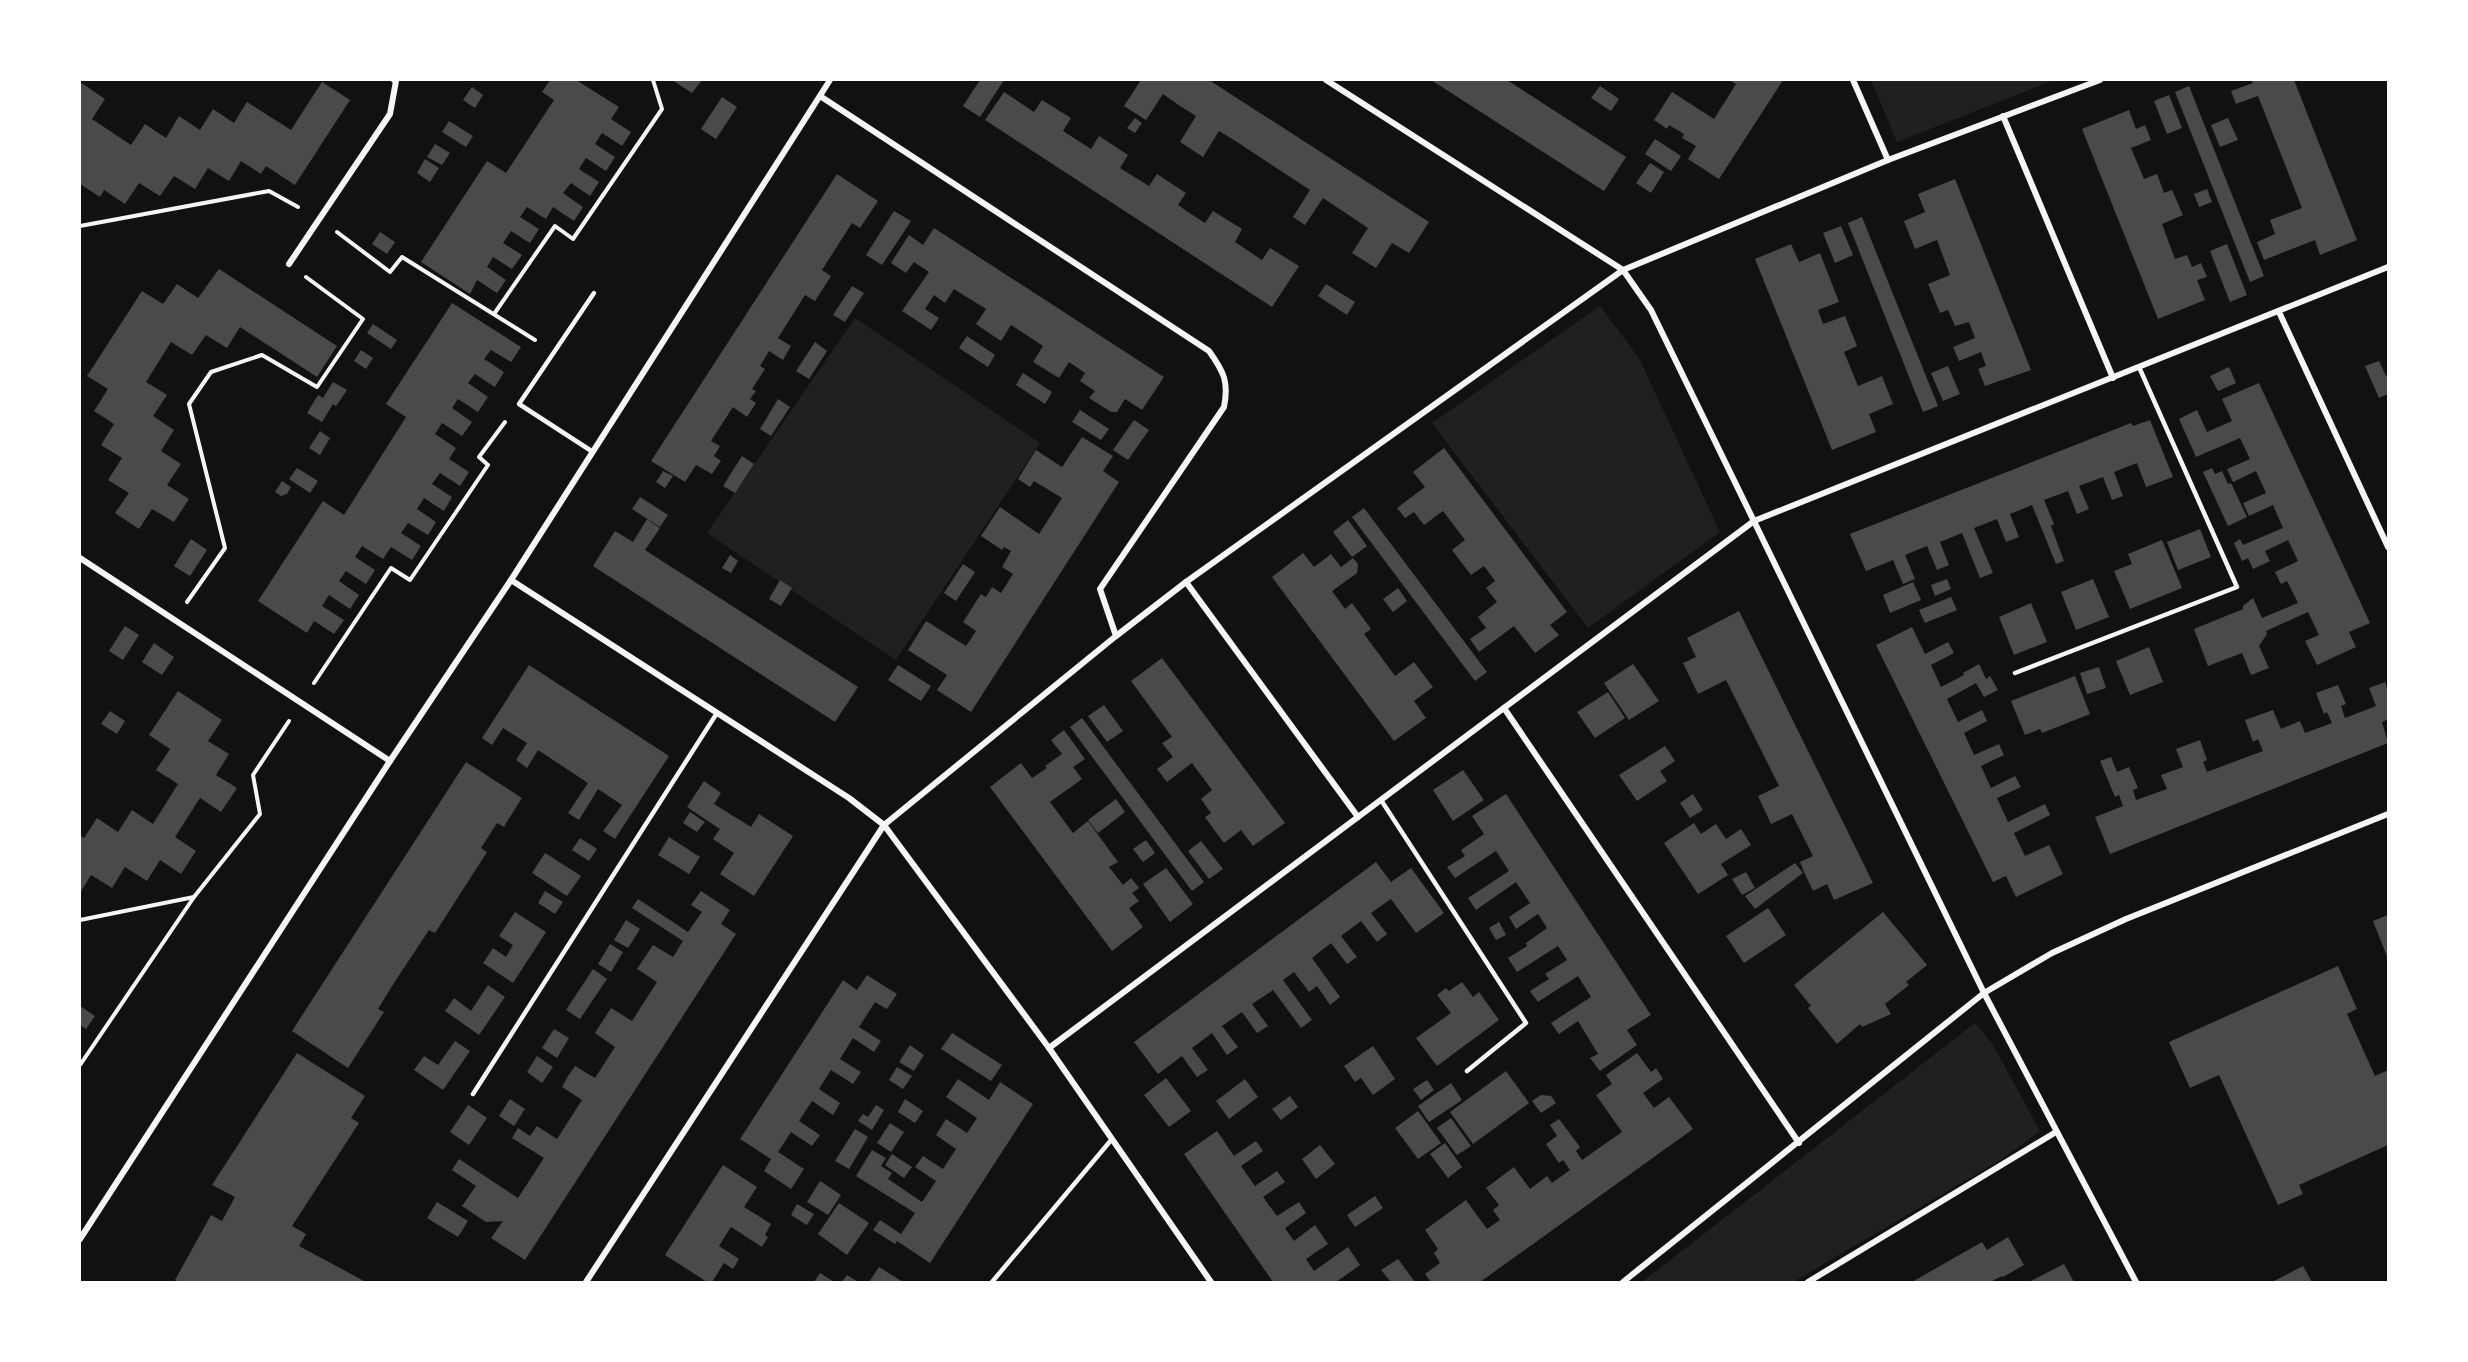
<svg xmlns="http://www.w3.org/2000/svg" width="2468" height="1362" font-family="Lora,serif">
  <style>
    .green { fill: #202020 }
    .building { fill: #4a4a4a }
    .lines { fill: none; stroke-linecap: round; stroke-linejoin: round }
    .path { stroke: #f5f5f5; stroke-width: 4 }
    .service { stroke: #f5f5f5; stroke-width: 4.5 }
    .minor { stroke: #f5f5f5; stroke-width: 6 }
  </style>
  <rect width="100%" height="100%" fill="#111"/>
  <g class="green">
    <polygon points="1871,80 2054,80 1897,142"/>
    <polygon points="1600,306 1639,358 1720,532 1588,628 1432,423"/>
    <polygon points="855,318 1040,443 896,660 707,533"/>
    <polygon points="1975,1023 1992,1043 2040,1131 2002,1159 1793,1282 1642,1282"/>
  </g>
  <g class="building">
    <polygon points="550,80 576,80 619,107 611,119 631,132 622,146 602,133 595,144 615,157 606,171 586,158 579,169 599,182 590,196 571,183 563,193 583,207 574,221 553,207 546,219 527,207 520,217 539,229 530,243 511,231 503,243 522,255 512,269 493,257 487,267 506,280 497,293 477,280 470,294 421,262 487,161 506,173 554,100 542,92"/>
    <polygon points="672,80 702,80 692,93"/>
    <polygon points="980,80 1004,80 980,117 963,106"/>
    <polygon points="1141,80 1209,80 1429,222 1409,253 1392,243 1376,268 1352,253 1368,228 1323,198 1305,225 1293,217 1310,190 1237,142 1219,131 1203,157 1180,142 1196,116 1180,106 1163,94 1146,120 1124,106"/>
    <polygon points="1431,80 1507,80 1626,157 1604,191"/>
    <polygon points="1729,80 1783,80 1719,179 1688,159 1696,146 1682,138 1684,134 1669,125 1667,129 1654,120 1672,92 1714,119 1736,84"/>
    <polygon points="2251,80 2294,80 2357,240 2320,255 2315,240 2264,260 2257,242 2275,234 2270,220 2302,208 2258,96 2236,104 2231,91 2253,83"/>
    <polygon points="80,82 105,99 92,119 131,145 145,124 166,138 179,116 200,130 213,109 234,123 247,102 291,130 322,82 350,100 295,185 266,166 261,174 241,161 229,181 208,168 195,189 174,176 160,196 139,183 125,204 104,190 100,197 80,184"/>
    <polygon points="1600,86 1619,99 1611,111 1591,98"/>
    <polygon points="2189,86 2264,276 2250,282 2175,92"/>
    <polygon points="472,87 483,95 475,108 463,100"/>
    <polygon points="1004,92 1034,112 1042,100 1071,118 1063,131 1091,149 1099,136 1128,155 1120,168 1149,186 1157,174 1186,193 1178,205 1191,214 1205,223 1213,211 1242,229 1235,242 1262,260 1270,248 1299,266 1272,307 985,120"/>
    <polygon points="2169,95 2182,128 2167,134 2154,101"/>
    <polygon points="722,97 737,107 716,139 701,129"/>
    <polygon points="2129,110 2136,129 2145,125 2151,140 2131,148 2144,179 2157,174 2164,193 2172,190 2183,215 2162,224 2175,259 2187,255 2192,267 2201,263 2207,277 2197,280 2205,300 2158,319 2082,129"/>
    <polygon points="1135,118 1142,123 1135,133 1127,128"/>
    <polygon points="2228,118 2238,140 2220,147 2211,125"/>
    <polygon points="449,121 473,136 466,147 442,132"/>
    <polygon points="1655,139 1681,156 1671,171 1645,154"/>
    <polygon points="435,144 450,153 442,165 427,157"/>
    <polygon points="425,159 439,168 430,182 417,173"/>
    <polygon points="1650,163 1664,172 1651,193 1636,183"/>
    <polygon points="837,174 878,201 860,228 852,223 822,270 831,276 815,301 805,295 778,338 791,346 783,360 769,351 760,366 765,369 752,389 756,391 750,399 756,403 747,417 733,407 711,441 720,446 714,456 721,461 712,474 696,465 685,482 651,461"/>
    <polygon points="1955,179 2031,370 1985,386 1978,369 1986,366 1981,352 1959,361 1953,347 1975,338 1969,322 1955,326 1948,310 1940,313 1928,284 1950,275 1937,240 1915,249 1904,221 1925,212 1918,194"/>
    <polygon points="2207,189 2212,202 2199,207 2194,194"/>
    <polygon points="894,211 911,221 882,265 866,255"/>
    <polygon points="1862,217 1938,406 1923,412 1848,223"/>
    <polygon points="1841,226 1853,255 1835,263 1823,233"/>
    <polygon points="934,228 1164,377 1142,410 1125,399 1117,412 1111,412 1089,398 1095,391 1080,381 1085,373 1069,362 1059,378 1033,362 1043,346 1011,325 1001,341 989,333 976,324 986,309 954,289 945,303 934,295 925,309 939,318 931,330 902,311 929,272 914,262 906,273 891,263 909,235 923,245"/>
    <polygon points="380,232 395,242 387,254 372,244"/>
    <polygon points="1791,244 1799,262 1820,253 1839,302 1818,310 1823,324 1845,316 1857,346 1844,352 1858,386 1882,376 1893,404 1869,414 1876,432 1832,450 1755,259"/>
    <polygon points="2227,244 2247,295 2230,302 2210,251"/>
    <polygon points="219,269 337,346 317,377 240,327 227,348 206,335 192,355 171,342 146,382 167,395 153,416 174,430 161,451 181,464 167,485 189,499 174,522 152,509 139,529 115,513 129,493 108,480 122,458 101,445 114,424 94,411 108,389 87,376 142,291 163,304 177,284 198,298"/>
    <polygon points="1326,284 1355,302 1347,315 1318,296"/>
    <polygon points="852,286 864,293 845,322 833,315"/>
    <polygon points="452,303 521,347 511,362 491,350 484,359 504,372 495,387 475,374 468,383 488,397 478,412 458,399 452,408 472,422 462,436 442,423 435,434 456,448 449,459 469,472 460,486 440,473 432,484 452,497 444,511 424,498 417,509 436,522 428,535 408,523 401,533 421,546 412,560 391,547 383,559 362,546 355,557 375,570 366,584 346,571 339,581 359,595 350,609 329,595 322,606 344,620 334,634 314,621 307,633 258,601 323,501 344,515 406,417 386,404"/>
    <polygon points="373,324 397,340 391,349 367,333"/>
    <polygon points="967,336 995,355 988,367 959,348"/>
    <polygon points="815,342 827,351 809,379 796,371"/>
    <polygon points="361,350 373,358 366,369 354,361"/>
    <polygon points="2379,361 2386,376 2388,375 2388,394 2379,398 2365,366"/>
    <polygon points="1948,366 1960,394 1943,401 1931,373"/>
    <polygon points="2229,367 2236,383 2218,391 2210,376"/>
    <polygon points="1023,373 1052,392 1045,404 1016,385"/>
    <polygon points="333,382 347,390 336,406 333,404 322,422 307,413 318,395 323,398"/>
    <polygon points="2259,383 2370,623 2349,632 2356,647 2317,665 2305,641 2319,635 2308,612 2266,631 2267,634 2259,646 2269,668 2251,675 2242,653 2208,666 2194,629 2243,609 2243,606 2253,598 2262,618 2298,603 2287,581 2281,584 2275,572 2298,561 2288,540 2265,551 2270,561 2253,569 2248,558 2242,561 2234,543 2240,539 2243,545 2283,528 2273,505 2249,516 2243,503 2266,493 2256,471 2233,482 2227,469 2250,459 2240,438 2196,457 2179,419 2197,410 2207,432 2232,421 2222,399"/>
    <polygon points="778,399 790,407 771,436 760,429"/>
    <polygon points="1080,410 1109,429 1101,440 1072,422"/>
    <polygon points="1134,420 1149,430 1128,460 1113,450"/>
    <polygon points="2150,420 2173,477 2146,487 2137,463 2114,472 2123,496 2112,500 2103,477 2079,486 2089,509 2077,514 2068,491 2044,500 2054,524 2051,526 2064,561 2056,564 2032,505 2010,514 2019,537 2006,542 1997,519 1974,528 1993,573 1980,578 1962,533 1940,542 1949,565 1937,570 1927,546 1905,555 1915,579 1903,584 1893,560 1866,571 1850,534 2131,423 2133,426"/>
    <polygon points="320,431 330,438 320,455 309,448"/>
    <polygon points="1082,437 1113,456 1103,471 1119,482 971,712 937,690 947,675 908,650 926,621 966,646 976,631 963,622 981,594 986,597 992,587 1001,593 1013,574 1002,567 1011,551 1004,547 1002,550 981,536 1000,507 1039,534 1062,498 1034,481 1030,487 1018,479 1036,450 1062,467"/>
    <polygon points="1444,448 1567,612 1550,625 1559,635 1535,653 1514,626 1479,652 1470,639 1486,628 1478,617 1497,602 1486,588 1495,581 1484,566 1471,575 1452,550 1465,540 1443,511 1424,525 1414,512 1405,518 1397,508 1425,487 1413,472"/>
    <polygon points="742,456 754,464 735,493 723,486"/>
    <polygon points="297,468 318,481 310,493 289,479"/>
    <polygon points="2212,468 2215,474 2222,471 2228,484 2231,483 2247,517 2228,526 2203,472"/>
    <polygon points="663,471 673,476 665,488 656,482"/>
    <polygon points="282,481 291,487 287,494 281,496 275,492"/>
    <polygon points="640,497 668,515 660,527 632,509"/>
    <polygon points="1364,508 1487,672 1475,681 1352,517"/>
    <polygon points="647,519 660,528 645,550 858,687 835,722 593,566 615,531 633,542"/>
    <polygon points="1348,520 1367,546 1352,557 1333,532"/>
    <polygon points="2200,529 2211,557 2178,570 2167,542"/>
    <polygon points="191,539 207,550 190,576 174,566"/>
    <polygon points="2162,540 2182,588 2130,609 2114,571 2132,564 2128,554"/>
    <polygon points="1303,553 1314,567 1331,554 1341,567 1353,558 1358,564 1357,573 1332,591 1345,609 1352,603 1371,629 1364,634 1395,676 1414,662 1433,687 1414,701 1426,718 1394,741 1272,577"/>
    <polygon points="730,555 738,561 731,573 722,568"/>
    <polygon points="963,564 975,572 956,601 944,593"/>
    <polygon points="1947,579 1951,589 1935,596 1931,585"/>
    <polygon points="2093,579 2109,617 2076,630 2061,592"/>
    <polygon points="780,580 792,588 781,606 769,599"/>
    <polygon points="1913,582 1921,600 1890,613 1883,595"/>
    <polygon points="1398,588 1407,601 1393,612 1383,599"/>
    <polygon points="1951,597 1957,610 1925,623 1919,610"/>
    <polygon points="2031,603 2047,642 2014,655 1999,617"/>
    <polygon points="1739,611 1873,883 1834,900 1827,884 1813,891 1804,872 1800,862 1813,856 1792,814 1771,824 1758,796 1779,786 1726,680 1698,694 1683,663 1696,657 1687,638"/>
    <polygon points="125,626 139,635 123,660 109,651"/>
    <polygon points="1912,627 1925,654 1948,642 1954,653 1931,665 1941,687 1964,675 1963,673 1979,664 1986,679 1990,676 1998,690 1984,697 1976,683 1947,699 1958,722 1982,710 1987,721 1964,733 1974,755 1999,744 2004,755 1981,766 1991,788 2015,776 2021,787 1997,798 2008,822 2045,804 2050,815 2014,833 2025,856 2049,845 2063,874 2016,897 2006,876 1993,882 1876,645"/>
    <polygon points="154,643 174,657 162,675 142,662"/>
    <polygon points="2149,647 2163,682 2130,695 2116,661"/>
    <polygon points="1162,658 1285,823 1253,846 1241,830 1224,843 1215,831 1205,817 1211,813 1201,799 1212,790 1192,763 1167,782 1157,769 1173,757 1162,743 1172,737 1131,681"/>
    <polygon points="1633,664 1659,701 1629,720 1604,683"/>
    <polygon points="529,665 669,756 615,839 603,831 622,805 598,789 579,820 568,813 588,783 538,750 527,768 516,760 527,743 503,728 492,745 482,738"/>
    <polygon points="898,665 931,686 921,701 888,680"/>
    <polygon points="2099,667 2106,688 2087,694 2080,673"/>
    <polygon points="2075,676 2090,714 2042,733 2040,729 2025,735 2011,701"/>
    <polygon points="2385,682 2388,691 2388,719 2382,722 2388,743 2110,854 2095,817 2123,806 2119,795 2115,797 2100,761 2111,757 2117,772 2129,767 2138,788 2133,790 2136,800 2167,789 2161,775 2183,767 2176,749 2200,740 2207,760 2203,762 2207,772 2263,751 2258,739 2253,742 2245,720 2273,710 2281,729 2300,721 2305,733 2332,723 2327,712 2324,714 2316,693 2338,685 2346,704 2341,706 2345,718 2376,706 2369,688"/>
    <polygon points="178,691 222,720 208,741 229,754 216,775 237,788 221,812 200,798 175,837 196,851 181,874 160,860 147,881 125,867 112,888 91,875 80,893 80,835 84,838 97,818 118,832 132,810 153,824 178,784 156,770 170,749 149,735"/>
    <polygon points="1608,692 1625,718 1595,738 1577,712"/>
    <polygon points="1104,705 1123,731 1107,742 1088,716"/>
    <polygon points="110,711 125,721 117,734 101,724"/>
    <polygon points="1082,718 1204,882 1192,891 1070,727"/>
    <polygon points="1064,730 1085,759 1073,767 1082,779 1050,802 1073,833 1088,821 1118,862 1109,867 1123,885 1131,878 1139,888 1132,893 1139,901 1129,908 1143,927 1112,951 990,787 1021,763 1032,778 1047,768 1045,766 1062,754 1051,740"/>
    <polygon points="1665,746 1675,761 1660,771 1667,781 1637,801 1619,775"/>
    <polygon points="466,762 522,798 505,825 504,827 497,823 481,848 487,852 435,933 429,930 394,983 378,1009 384,1012 348,1068 292,1031"/>
    <polygon points="1463,770 1484,800 1453,821 1433,790"/>
    <polygon points="704,781 721,793 714,804 751,827 759,814 793,836 754,896 720,874 734,853 713,839 720,829 687,807"/>
    <polygon points="1506,794 1651,1015 1627,1030 1637,1045 1600,1071 1590,1058 1598,1054 1578,1021 1559,1034 1551,1023 1591,997 1578,976 1538,1002 1530,991 1549,979 1545,974 1567,960 1558,946 1517,972 1508,958 1527,946 1526,943 1547,928 1538,914 1516,929 1509,917 1530,903 1516,882 1476,910 1468,898 1509,871 1496,851 1455,878 1447,867 1465,856 1461,850 1484,834 1472,816"/>
    <polygon points="1693,794 1703,810 1690,818 1680,803"/>
    <polygon points="1116,799 1125,812 1098,833 1088,820"/>
    <polygon points="690,812 705,822 697,832 683,823"/>
    <polygon points="1694,823 1701,834 1716,824 1726,839 1741,829 1751,845 1721,864 1728,875 1698,894 1664,843"/>
    <polygon points="669,837 700,857 689,874 658,855"/>
    <polygon points="580,838 597,849 589,861 572,850"/>
    <polygon points="1146,840 1155,853 1143,862 1133,849"/>
    <polygon points="1201,841 1223,869 1209,879 1188,851"/>
    <polygon points="545,853 581,876 567,896 532,873"/>
    <polygon points="1376,862 1391,882 1411,868 1444,913 1416,933 1391,899 1371,913 1387,934 1377,942 1361,921 1341,936 1357,957 1347,964 1331,943 1312,958 1340,997 1330,1005 1317,986 1309,992 1294,972 1283,980 1312,1020 1301,1028 1273,990 1252,1004 1268,1026 1257,1033 1242,1012 1222,1026 1238,1047 1227,1055 1212,1033 1192,1048 1208,1070 1197,1077 1182,1056 1158,1074 1134,1042"/>
    <polygon points="1795,863 1803,873 1755,909 1745,896"/>
    <polygon points="1166,868 1193,904 1170,922 1143,884"/>
    <polygon points="1746,872 1755,888 1742,895 1732,879"/>
    <polygon points="545,891 563,902 555,914 538,903"/>
    <polygon points="701,891 730,910 721,924 736,934 525,1260 491,1238 503,1221 486,1222 462,1206 476,1186 452,1170 459,1159 518,1198 544,1158 512,1138 518,1128 530,1136 537,1126 557,1139 582,1100 562,1087 568,1076 575,1066 595,1078 615,1047 595,1033 611,1008 632,1021 657,982 637,969 653,945 673,957 683,941 632,908 638,899 688,932 702,912 691,905"/>
    <polygon points="1768,908 1786,935 1744,963 1726,936"/>
    <polygon points="515,912 546,932 513,983 483,963 493,948 506,957 513,945 499,936"/>
    <polygon points="1883,912 1927,965 1906,982 1909,985 1885,1004 1891,1014 1862,1027 1860,1024 1837,1044 1808,1008 1811,1006 1794,985"/>
    <polygon points="2388,915 2388,959 2373,921"/>
    <polygon points="626,920 640,929 628,948 614,940"/>
    <polygon points="1499,922 1506,935 1496,940 1489,928"/>
    <polygon points="610,944 623,952 611,972 598,964"/>
    <polygon points="2338,966 2357,1009 2347,1014 2375,1076 2388,1070 2388,1145 2299,1185 2303,1194 2278,1205 2219,1075 2190,1088 2169,1042"/>
    <polygon points="593,969 607,979 580,1019 566,1010"/>
    <polygon points="867,975 897,994 887,1009 875,1002 859,1027 881,1041 874,1052 853,1038 840,1059 861,1072 853,1084 831,1070 819,1089 840,1103 833,1115 812,1101 799,1121 820,1135 812,1146 791,1132 778,1152 804,1169 791,1189 764,1171 771,1159 740,1139 843,980 857,990"/>
    <polygon points="1462,982 1473,997 1479,992 1499,1020 1437,1066 1416,1038 1451,1013 1437,995 1446,988 1449,991"/>
    <polygon points="488,985 505,997 479,1035 445,1011 454,998 471,1011"/>
    <polygon points="80,1006 95,1016 86,1029 80,1025"/>
    <polygon points="554,1029 569,1038 557,1058 542,1048"/>
    <polygon points="952,1033 1002,1065 991,1081 941,1049"/>
    <polygon points="455,1041 470,1051 443,1090 414,1070 424,1056 438,1065"/>
    <polygon points="910,1045 924,1055 914,1071 899,1062"/>
    <polygon points="1373,1046 1395,1079 1373,1095 1361,1078 1355,1082 1344,1066"/>
    <polygon points="297,1053 365,1096 351,1118 359,1123 292,1226 306,1234 299,1246 366,1282 179,1282 175,1280 211,1215 222,1221 235,1197 212,1185"/>
    <polygon points="1637,1053 1651,1072 1656,1068 1663,1079 1643,1093 1654,1108 1669,1097 1693,1129 1480,1282 1431,1282 1425,1274 1440,1263 1434,1253 1438,1249 1425,1230 1466,1200 1487,1229 1500,1220 1493,1210 1499,1205 1486,1188 1514,1167 1530,1189 1547,1176 1552,1183 1570,1170 1563,1160 1559,1163 1546,1144 1557,1136 1550,1125 1559,1119 1580,1147 1576,1151 1582,1160 1622,1132 1596,1095 1612,1084 1606,1075"/>
    <polygon points="537,1056 553,1067 542,1083 527,1072"/>
    <polygon points="897,1067 912,1076 903,1089 889,1080"/>
    <polygon points="1506,1071 1529,1103 1473,1144 1450,1112"/>
    <polygon points="1166,1078 1191,1111 1169,1127 1144,1095"/>
    <polygon points="958,1079 989,1100 1000,1082 1033,1104 930,1263 897,1241 895,1244 873,1230 880,1220 901,1234 915,1213 856,1176 872,1150 886,1158 881,1166 892,1173 888,1179 922,1202 936,1181 915,1167 923,1156 943,1169 956,1149 936,1135 946,1119 967,1133 977,1118 946,1097"/>
    <polygon points="1245,1079 1258,1097 1229,1119 1216,1101"/>
    <polygon points="1427,1080 1434,1090 1421,1100 1413,1089"/>
    <polygon points="1451,1083 1462,1100 1429,1122 1418,1106"/>
    <polygon points="1541,1095 1551,1096 1556,1103 1541,1113 1532,1101"/>
    <polygon points="1290,1096 1298,1107 1281,1120 1272,1109"/>
    <polygon points="510,1099 525,1109 514,1126 499,1116"/>
    <polygon points="905,1099 923,1111 915,1123 898,1112"/>
    <polygon points="468,1105 487,1118 469,1145 450,1132"/>
    <polygon points="876,1105 884,1110 872,1130 858,1121 863,1114 868,1117"/>
    <polygon points="1418,1111 1441,1143 1418,1159 1395,1128"/>
    <polygon points="1451,1118 1471,1146 1457,1155 1437,1128"/>
    <polygon points="890,1123 904,1132 891,1152 877,1143"/>
    <polygon points="855,1129 868,1137 849,1169 835,1161"/>
    <polygon points="1217,1131 1234,1156 1256,1141 1263,1151 1241,1166 1255,1186 1277,1171 1285,1182 1263,1197 1277,1216 1299,1202 1306,1213 1285,1228 1294,1241 1315,1225 1328,1244 1306,1259 1314,1271 1348,1247 1360,1265 1336,1282 1273,1282 1184,1154"/>
    <polygon points="1445,1143 1462,1167 1448,1178 1430,1154"/>
    <polygon points="1320,1145 1335,1164 1316,1179 1302,1159"/>
    <polygon points="892,1154 912,1167 904,1178 885,1165"/>
    <polygon points="723,1165 757,1187 744,1207 771,1224 765,1235 768,1237 762,1247 731,1227 719,1246 739,1259 733,1269 724,1263 712,1282 707,1282 665,1255"/>
    <polygon points="820,1181 841,1195 828,1215 807,1202"/>
    <polygon points="1375,1196 1383,1208 1355,1227 1347,1215"/>
    <polygon points="437,1202 468,1221 458,1237 427,1218"/>
    <polygon points="839,1203 869,1223 847,1255 818,1234"/>
    <polygon points="797,1204 814,1214 807,1225 791,1215"/>
    <polygon points="2008,1237 2024,1265 2003,1277 2002,1276 1990,1282 1912,1282 1982,1242 1987,1250"/>
    <polygon points="1398,1259 1415,1282 1391,1282 1381,1270"/>
    <polygon points="2064,1264 2074,1282 2029,1282"/>
    <polygon points="2303,1266 2312,1282 2272,1282"/>
    <polygon points="879,1267 903,1282 869,1282"/>
    <polygon points="820,1273 834,1282 814,1282"/>
    <polygon points="847,1275 858,1282 842,1282"/>
  </g>
  <g class="lines">
    <g class="path">
      <polyline points="80,226 269,191 298,207"/>
      <polyline points="337,232 390,272 402,257 535,340"/>
      <polyline points="494,314 555,226 573,239 662,109 653,80"/>
      <polyline points="187,602 225,548 189,404 211,372 262,355 317,387 363,319 306,277"/>
      <polyline points="314,683 391,568 410,580 488,465 479,457 505,422"/>
      <polyline points="80,920 194,897"/>
      <polyline points="80,1065 194,897 260,814 253,775 289,721"/>
    </g>
    <g class="service">
      <polyline points="593,452 519,404 594,293"/>
      <polyline points="2015,673 2237,587 2139,367"/>
      <polyline points="1381,800 1526,1023 1467,1071"/>
      <polyline points="473,1094 717,713"/>
      <polyline points="992,1282 1112,1139"/>
    </g>
    <g class="minor">
      <polyline points="1326,80 1623,270 1651,310 1984,993 2136,1282"/>
      <polyline points="1853,80 1888,160"/>
      <polyline points="2003,116 2113,378"/>
      <polyline points="289,264 390,114 396,81 394,80"/>
      <polyline points="2279,312 2388,547"/>
      <polyline points="80,558 390,761"/>
      <polyline points="511,580 849,798 884,825 1049,1048 1211,1282"/>
      <polyline points="1186,582 1358,817"/>
      <polyline points="1116,636 1186,582 1623,270 1888,160 2100,80"/>
      <polyline points="1504,708 1799,1143"/>
      <polyline points="1049,1048 1754,521 2388,267"/>
      <polyline points="80,1239 390,761 511,580 830,80"/>
      <path d="M586,1282L884,825L1116,636L1100,589L1224,407C1229,382 1224,372 1209,351L820,96"/>
      <polyline points="1623,1282 1984,993 2052,953 2126,919 2388,814"/>
      <polyline points="1808,1282 2056,1132"/>
    </g>
  </g>
  <rect width="2468" height="1362" fill="none" stroke="#ffffff" stroke-width="162"/>
</svg>
